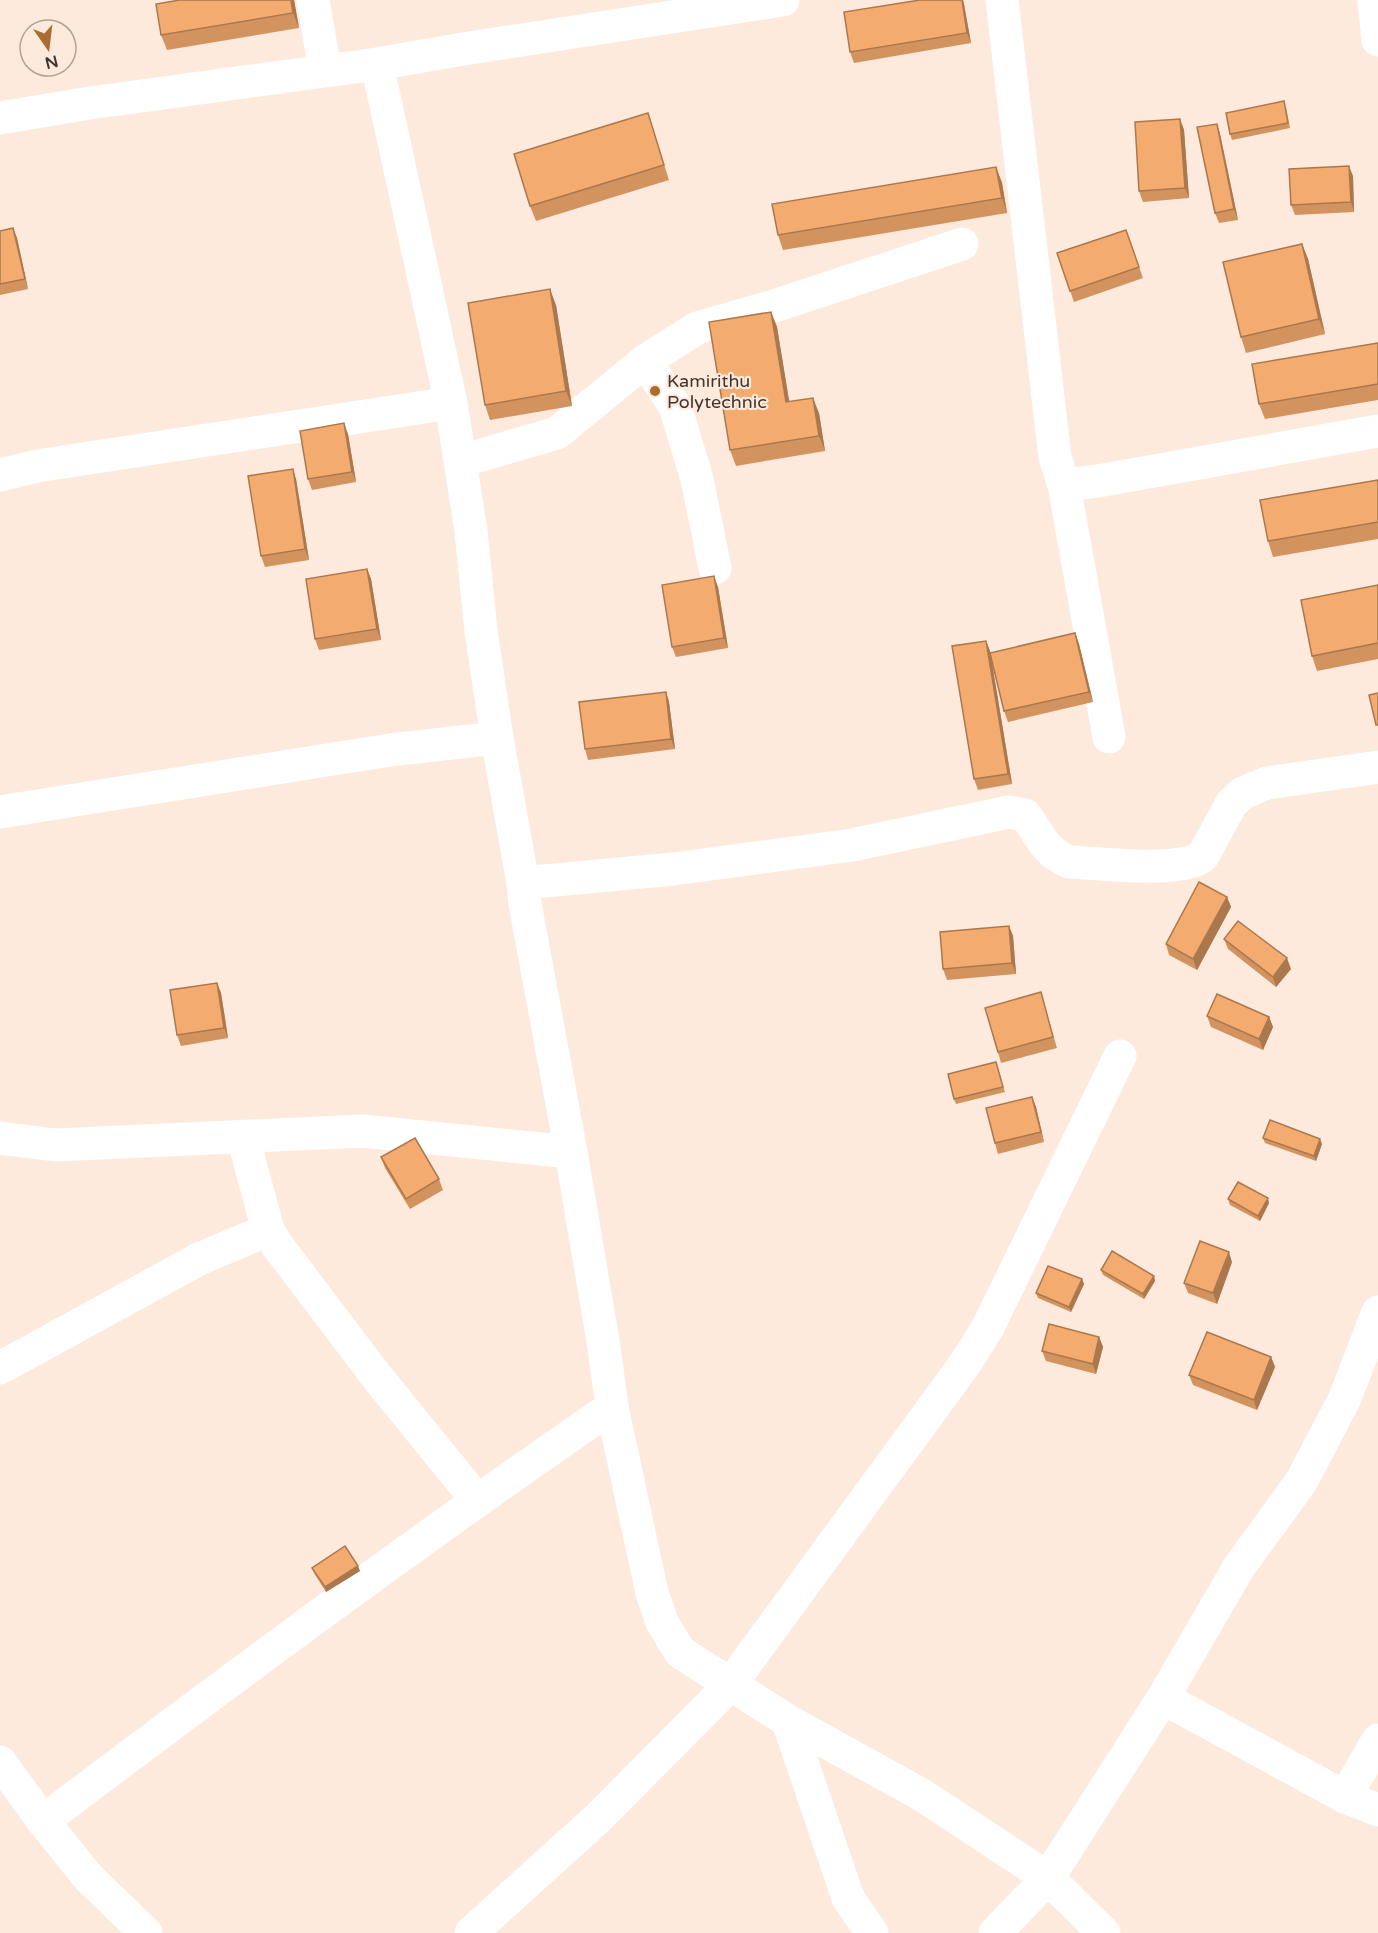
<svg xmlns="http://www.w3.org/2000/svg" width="1378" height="1933" font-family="'Varela Round',sans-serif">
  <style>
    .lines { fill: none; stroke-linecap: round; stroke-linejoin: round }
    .minor { stroke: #fff; stroke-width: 33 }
    .wall { fill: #d2935f }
    .shaded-wall { fill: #ab784e }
    .building { fill: #f4ab6f; stroke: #ab784e; stroke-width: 1.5 }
    .poi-dot { fill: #aa6c32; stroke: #fdeadc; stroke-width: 2 }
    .labels { text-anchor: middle; stroke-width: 4.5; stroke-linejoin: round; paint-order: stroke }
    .poi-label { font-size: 18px; fill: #3f3630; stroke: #fdeadc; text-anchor: start }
  </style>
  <rect width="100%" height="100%" fill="#fdeadc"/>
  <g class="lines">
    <g class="minor">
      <polyline points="313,0 325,70"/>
      <polyline points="1002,0 1055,457 1064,485 1098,481 1378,431"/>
      <polyline points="1374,0 1378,40"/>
      <polyline points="377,64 451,403 471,531 481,631 497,738 523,883 525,904 571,1152 604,1347 612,1407 652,1593 662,1622 680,1652 788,1721 922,1795 1048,1878 1104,1933"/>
      <polyline points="0,118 90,103 377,64 463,49 783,0"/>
      <polyline points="645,361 675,406 697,479 715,568"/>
      <polyline points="461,461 557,433 645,361 697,328 771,307 962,244"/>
      <polyline points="0,475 37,466 451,403"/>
      <polyline points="1064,485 1109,737"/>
      <polyline points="0,812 390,750 497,738"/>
      <path d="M523,883L673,869L852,845L1009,812L1025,815C1041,835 1042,850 1069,862C1100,863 1179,874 1203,856L1231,804L1243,793L1267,783L1378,767"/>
      <polyline points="243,1137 268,1230 277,1245 377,1377 477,1500"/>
      <polyline points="0,1138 55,1145 363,1131 571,1152"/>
      <polyline points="0,1368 199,1259 268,1230"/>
      <polyline points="1163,1698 1345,1797 1378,1810"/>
      <polyline points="788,1721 848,1898 872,1933"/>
      <polyline points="0,1762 43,1821 88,1877 146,1933"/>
      <polyline points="1345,1797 1378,1740"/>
      <path d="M43,1821C230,1680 418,1540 612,1407"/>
      <polyline points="471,1933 598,1818 730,1685 967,1361 988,1327 1120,1056"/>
      <polyline points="995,1933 1048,1878 1163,1698 1239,1567 1301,1482 1345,1398 1378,1312"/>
    </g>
  </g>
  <g class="wall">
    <polygon points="180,0 294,0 299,28 167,50 161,35"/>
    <polygon points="920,0 963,0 971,43 854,63 850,52"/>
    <polygon points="1286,107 1290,128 1232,140 1230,134"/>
    <polygon points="648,113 669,180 536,221 530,206"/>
    <polygon points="1180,119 1184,130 1189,198 1143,202 1139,191"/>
    <polygon points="1217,124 1220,134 1238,220 1219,223 1215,213"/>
    <polygon points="996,167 1002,183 1007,213 783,250 778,235"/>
    <polygon points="1353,176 1354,212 1295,215 1291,205"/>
    <polygon points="13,228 17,238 28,289 0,295 0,231"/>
    <polygon points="1126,230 1143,278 1074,302 1057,253"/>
    <polygon points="1302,244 1308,259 1325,334 1246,353 1241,337"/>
    <polygon points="556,305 572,406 490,420 485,405"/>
    <polygon points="771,312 777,327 789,402 819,413 825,451 736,466 730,450"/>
    <polygon points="1378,343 1378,400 1265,419 1259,404"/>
    <polygon points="348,434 356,482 312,490 308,479"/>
    <polygon points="296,479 309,560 265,567 261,556"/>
    <polygon points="1378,480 1378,539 1273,557 1268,541"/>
    <polygon points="367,569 371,579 381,640 319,650 315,639"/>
    <polygon points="1378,585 1378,659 1317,671 1312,656"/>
    <polygon points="718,587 728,648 676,657 672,647"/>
    <polygon points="1075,633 1079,644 1093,702 1008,722 1004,711"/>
    <polygon points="986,641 990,651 1012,784 978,790 974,779"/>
    <polygon points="666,692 669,702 675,749 588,760 585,749"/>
    <polygon points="1227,897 1231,907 1197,970 1169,955 1166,944"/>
    <polygon points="1009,926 1013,936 1016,974 947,980 943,969"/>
    <polygon points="1224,939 1291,969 1276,987 1228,949"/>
    <polygon points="217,983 221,993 228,1038 181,1046 177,1035"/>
    <polygon points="1044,1003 1057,1048 1001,1063 998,1052"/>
    <polygon points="1207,1016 1269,1017 1273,1027 1263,1050 1211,1027"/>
    <polygon points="996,1062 1005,1092 956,1104 954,1099"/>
    <polygon points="1032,1097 1036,1107 1044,1142 998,1154 995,1143"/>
    <polygon points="1263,1138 1322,1144 1316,1161 1265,1143"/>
    <polygon points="381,1157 439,1179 443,1190 410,1209 385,1168"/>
    <polygon points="1228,1199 1269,1203 1260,1221 1230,1205"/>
    <polygon points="1232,1262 1217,1304 1188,1293 1184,1283"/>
    <polygon points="1101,1270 1154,1276 1155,1281 1144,1299 1103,1275"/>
    <polygon points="1082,1279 1084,1284 1071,1312 1038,1298 1036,1293"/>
    <polygon points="1099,1337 1103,1347 1096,1374 1046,1361 1042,1351"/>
    <polygon points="1271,1357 1275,1367 1257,1410 1193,1385 1189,1375"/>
    <polygon points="312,1568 360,1571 326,1592 314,1573"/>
  </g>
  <g class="shaded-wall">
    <polygon points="291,0 294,0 299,28 293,13"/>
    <polygon points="962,0 963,0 964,4 971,43 967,33"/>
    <polygon points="1180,119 1184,130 1189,198 1185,188"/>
    <polygon points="1217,124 1220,134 1238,220 1234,209"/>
    <polygon points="1349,166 1353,176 1354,212 1351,202"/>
    <polygon points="996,167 1002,183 1007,213 1002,198"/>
    <polygon points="13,228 17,238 28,289 25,279"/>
    <polygon points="1302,244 1308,259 1325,334 1319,319"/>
    <polygon points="550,289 556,305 572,406 566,391"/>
    <polygon points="771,312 777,327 792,418 786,402"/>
    <polygon points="813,398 819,413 825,451 819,436"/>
    <polygon points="344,423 348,434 356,482 352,472"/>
    <polygon points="293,469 296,479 309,560 305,549"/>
    <polygon points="367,569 371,579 381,640 377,629"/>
    <polygon points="714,576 718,587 728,648 724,638"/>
    <polygon points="1075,633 1079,644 1093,702 1089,692"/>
    <polygon points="986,641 990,651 1012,784 1008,774"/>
    <polygon points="666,692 669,702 675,749 671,739"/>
    <polygon points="1227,897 1231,907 1197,970 1193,959"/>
    <polygon points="1009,926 1013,936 1016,974 1012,963"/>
    <polygon points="1287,958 1291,969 1276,987 1273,977"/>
    <polygon points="217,983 221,993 228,1038 224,1028"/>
    <polygon points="1269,1017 1273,1027 1263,1050 1259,1039"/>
    <polygon points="1032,1097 1036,1107 1044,1142 1041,1132"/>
    <polygon points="1320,1139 1322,1144 1316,1161 1314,1156"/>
    <polygon points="1268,1198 1269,1203 1260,1221 1258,1216"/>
    <polygon points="1229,1252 1232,1262 1217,1304 1213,1293"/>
    <polygon points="1154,1276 1155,1281 1144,1299 1143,1294"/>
    <polygon points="1082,1279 1084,1284 1071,1312 1069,1307"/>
    <polygon points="1099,1337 1103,1347 1096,1374 1093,1364"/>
    <polygon points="1271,1357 1275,1367 1257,1410 1254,1400"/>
    <polygon points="358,1566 360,1571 326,1592 325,1587"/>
  </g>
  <g class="building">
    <polygon points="180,0 291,0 293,13 161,35 156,4"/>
    <polygon points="920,0 962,0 967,33 850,52 844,12"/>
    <polygon points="1284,101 1288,123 1230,134 1226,113"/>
    <polygon points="648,113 664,165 530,206 514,154"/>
    <polygon points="1180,119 1185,188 1139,191 1135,122"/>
    <polygon points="1217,124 1234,209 1215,213 1197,127"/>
    <polygon points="1349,166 1351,202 1291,205 1289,169"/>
    <polygon points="996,167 1002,198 778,235 772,204"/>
    <polygon points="13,228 25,279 0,284 0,231"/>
    <polygon points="1126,230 1139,267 1070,291 1057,253"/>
    <polygon points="1302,244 1319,319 1241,337 1223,262"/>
    <polygon points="550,289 566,391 485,405 468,303"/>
    <polygon points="771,312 786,402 813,398 819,436 730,450 709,322"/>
    <polygon points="1378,343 1378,384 1259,404 1252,364"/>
    <polygon points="344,423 352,472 308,479 300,431"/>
    <polygon points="293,469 305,549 261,556 248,476"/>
    <polygon points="1378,480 1378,522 1268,541 1260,500"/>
    <polygon points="367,569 377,629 315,639 306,579"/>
    <polygon points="714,576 724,638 672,647 662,585"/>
    <polygon points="1378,585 1378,643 1312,656 1301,600"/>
    <polygon points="1075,633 1089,692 1004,711 990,653"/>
    <polygon points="986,641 1008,774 974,779 952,646"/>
    <polygon points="666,692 671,739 585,749 579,702"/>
    <polygon points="1378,693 1378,725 1376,725 1369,695"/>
    <polygon points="1199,882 1227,897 1193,959 1166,944"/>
    <polygon points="1238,921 1287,958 1273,977 1224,939"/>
    <polygon points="1009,926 1012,963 943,969 940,932"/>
    <polygon points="217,983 224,1028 177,1035 170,990"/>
    <polygon points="1041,992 1053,1037 998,1052 985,1008"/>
    <polygon points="1217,994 1269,1017 1259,1039 1207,1016"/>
    <polygon points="996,1062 1003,1087 954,1099 948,1074"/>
    <polygon points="1032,1097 1041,1132 995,1143 986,1108"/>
    <polygon points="1270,1120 1320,1139 1314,1156 1263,1138"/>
    <polygon points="415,1138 439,1179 406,1199 381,1157"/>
    <polygon points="1238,1182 1268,1198 1258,1216 1228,1199"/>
    <polygon points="1200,1241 1229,1252 1213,1293 1184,1283"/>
    <polygon points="1112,1251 1154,1276 1143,1294 1101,1270"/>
    <polygon points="1048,1266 1082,1279 1069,1307 1036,1293"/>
    <polygon points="1049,1324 1099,1337 1093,1364 1042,1351"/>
    <polygon points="1207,1332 1271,1357 1254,1400 1189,1375"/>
    <polygon points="345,1546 358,1566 325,1587 312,1568"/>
  </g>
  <circle class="poi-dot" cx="655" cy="391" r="6"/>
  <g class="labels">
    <g class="poi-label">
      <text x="667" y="387">Kamirithu<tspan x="667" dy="21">Polytechnic</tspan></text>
    </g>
  </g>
  <g transform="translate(48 48) rotate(166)"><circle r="28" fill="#fdeadc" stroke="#b1a297" stroke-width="1.5"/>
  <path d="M0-4.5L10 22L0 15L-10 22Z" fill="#aa6c32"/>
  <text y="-9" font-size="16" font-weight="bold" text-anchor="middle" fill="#3f3630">N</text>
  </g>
</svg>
